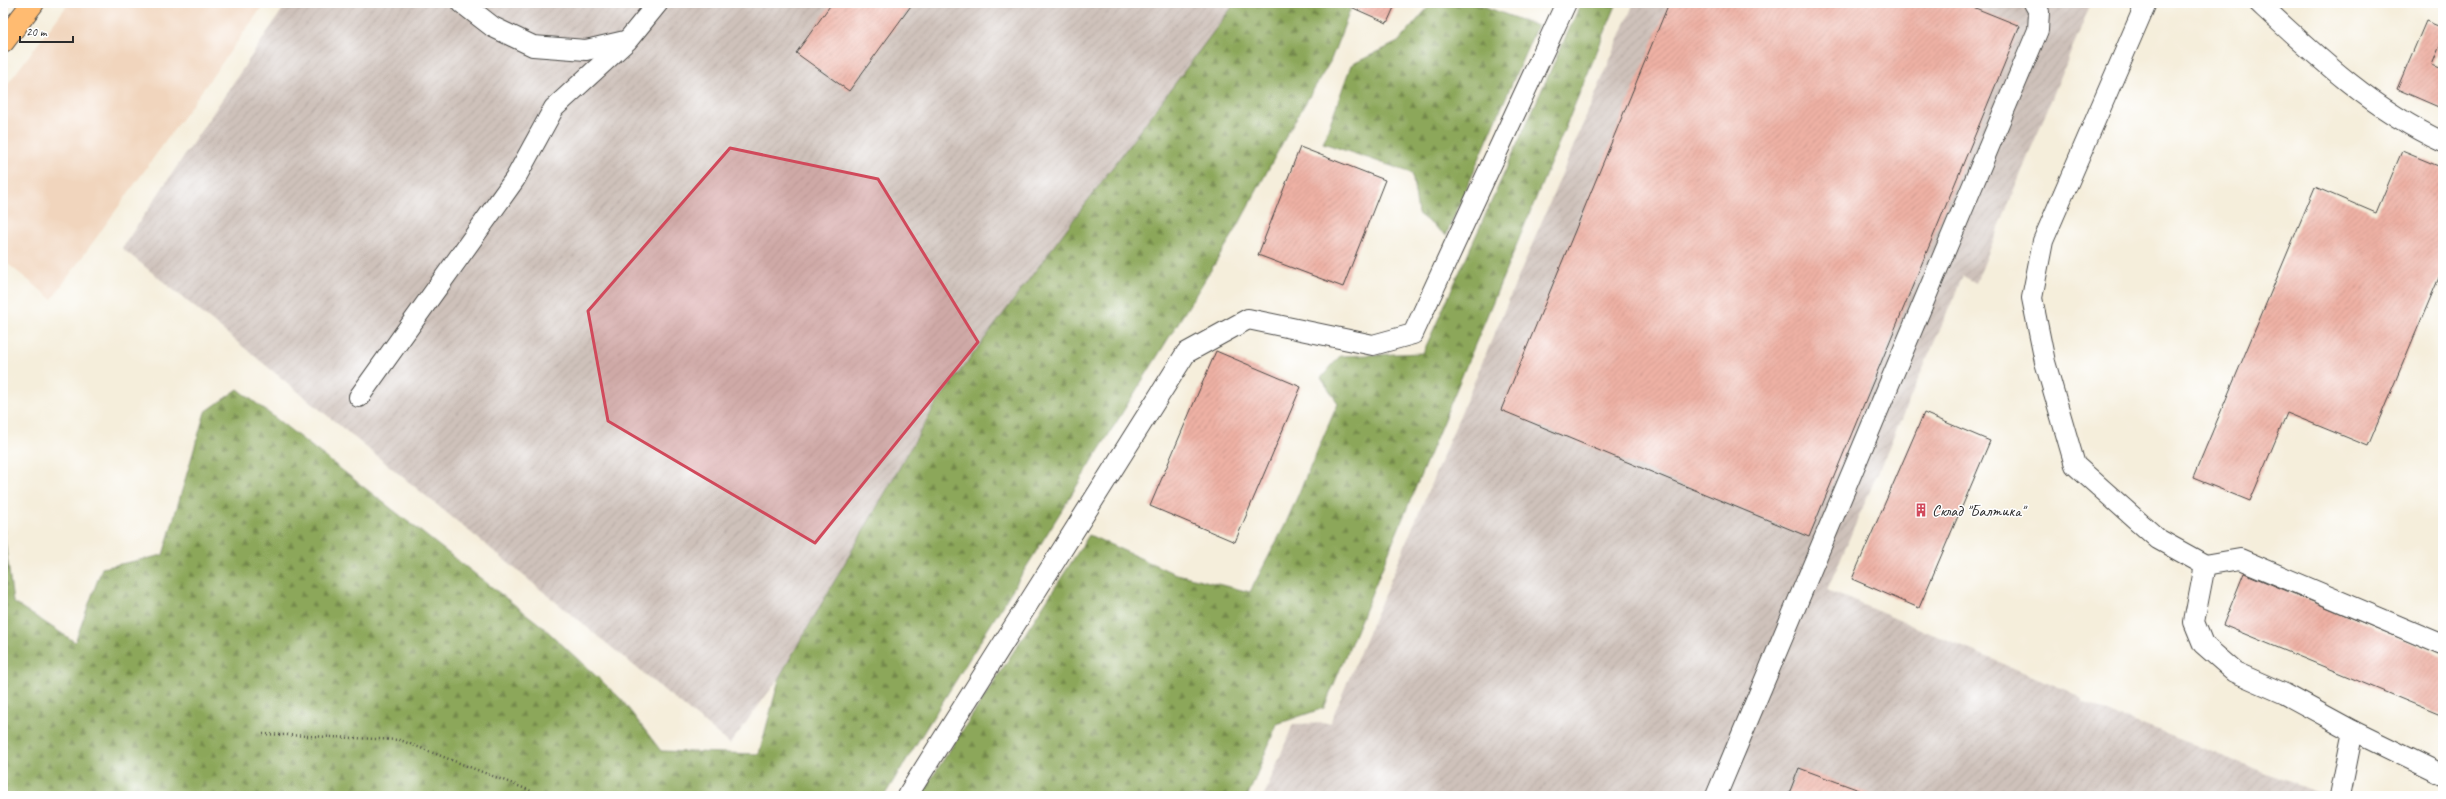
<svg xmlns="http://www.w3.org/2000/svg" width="2446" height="799" font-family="Caveat,sans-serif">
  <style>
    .built { fill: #f1d5bd }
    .industrial { fill: url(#industrial-furrows) }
    .forest { fill: url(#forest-firs); stroke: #5c6942 }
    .building { fill: url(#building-hatch) }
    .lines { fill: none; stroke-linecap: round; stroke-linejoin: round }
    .minor-casing { stroke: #494845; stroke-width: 22 }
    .highway-casing { stroke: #494845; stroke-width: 24 }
    .path { stroke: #494845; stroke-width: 2.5; stroke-dasharray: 1 3; stroke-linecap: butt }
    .minor { stroke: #fff; stroke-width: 20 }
    .highway { stroke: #ffbb71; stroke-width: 22 }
    .marked { fill: #d1495b; fill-opacity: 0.2; stroke: #d1495b; stroke-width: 3; stroke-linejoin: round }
    .labels { text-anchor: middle; stroke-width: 3; stroke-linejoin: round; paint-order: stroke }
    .poi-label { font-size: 16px; fill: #2b2b2b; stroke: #fff; text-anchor: start }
  </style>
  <defs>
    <pattern id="industrial-furrows" width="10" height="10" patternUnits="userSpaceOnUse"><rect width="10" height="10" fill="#cec1ba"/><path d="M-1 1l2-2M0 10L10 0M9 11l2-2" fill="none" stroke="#b1a6a0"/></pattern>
    <pattern id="forest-firs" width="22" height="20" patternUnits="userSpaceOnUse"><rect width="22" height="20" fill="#8ca75a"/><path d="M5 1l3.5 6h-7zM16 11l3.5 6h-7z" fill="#73884b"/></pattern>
    <pattern id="building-hatch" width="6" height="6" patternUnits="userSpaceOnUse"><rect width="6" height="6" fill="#eeb1a4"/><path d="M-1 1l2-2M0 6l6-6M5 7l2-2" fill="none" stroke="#cc988d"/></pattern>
  </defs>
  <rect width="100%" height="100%" fill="#fff"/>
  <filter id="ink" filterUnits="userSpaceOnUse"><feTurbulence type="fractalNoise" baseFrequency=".025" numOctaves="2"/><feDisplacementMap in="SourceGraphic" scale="8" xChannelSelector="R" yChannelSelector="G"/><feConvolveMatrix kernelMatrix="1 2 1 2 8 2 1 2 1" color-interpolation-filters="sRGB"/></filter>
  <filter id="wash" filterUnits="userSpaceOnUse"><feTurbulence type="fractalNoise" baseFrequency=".012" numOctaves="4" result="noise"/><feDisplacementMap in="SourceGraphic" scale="16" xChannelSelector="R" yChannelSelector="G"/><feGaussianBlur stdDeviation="0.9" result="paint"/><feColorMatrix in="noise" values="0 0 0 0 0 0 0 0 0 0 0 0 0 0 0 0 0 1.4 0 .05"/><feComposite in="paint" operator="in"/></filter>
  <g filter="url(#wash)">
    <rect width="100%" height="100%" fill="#f5eedb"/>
    <polygon class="built" points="69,3 265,3 52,299 3,260 3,90"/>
    <g class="industrial">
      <polygon points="287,3 1281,3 730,744 122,248"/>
      <polygon points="1634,3 2091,3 1976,283 1963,276 1827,590 2078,695 2085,703 2327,796 1264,796 1293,724 1330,723"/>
    </g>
    <g class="forest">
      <polygon points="1235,3 1353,3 1330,62 1291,127 1234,233 884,796 3,796 3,525 13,602 75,642 102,568 163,555 205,412 238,389 543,627 621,699 661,751 759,754 780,676 936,404"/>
      <polygon points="1432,3 1475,3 1537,26 1446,235 1418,214 1412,173 1323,143 1351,65 1398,42"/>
      <polygon points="1581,3 1617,3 1324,708 1277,724 1248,796 920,796 1089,535 1173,573 1250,592 1285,525 1338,403 1321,378 1340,356 1423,353"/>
    </g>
    <g id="blocks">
      <g class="building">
        <polygon points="832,3 913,3 849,91 796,53"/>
        <polygon points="1342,3 1396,3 1387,23"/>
        <polygon points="1669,3 1963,3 2020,26 1809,537 1501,410"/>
        <polygon points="2426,21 2443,28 2443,38 2432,65 2443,69 2443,109 2397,89"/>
        <polygon points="1300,147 1385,180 1343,287 1258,255"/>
        <polygon points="2402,151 2443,168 2443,268 2368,446 2287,413 2250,501 2193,478 2315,187 2376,213"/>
        <polygon points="1216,351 1301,387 1235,542 1150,506"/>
        <polygon points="1924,413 1990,441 1919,608 1852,579"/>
        <polygon points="2244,573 2443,656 2443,716 2223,625"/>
        <polygon points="1799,768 1870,794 1870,796 1788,796"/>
      </g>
    </g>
  </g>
  <g filter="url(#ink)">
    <use href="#blocks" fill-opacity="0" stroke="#494845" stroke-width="1"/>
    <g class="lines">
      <g class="minor-casing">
        <g id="minor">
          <polyline points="462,3 493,27 533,46 586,50 625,41"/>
          <polyline points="2146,3 2043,241 2032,298 2045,362 2075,465 2158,539 2205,565 2194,622 2203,644 2235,672 2285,694 2353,731 2340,796"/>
          <path d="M2259,3C2315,55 2373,110 2443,142"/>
          <polyline points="359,397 515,179 554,108 627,41 658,3"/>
          <polyline points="2205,565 2240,559 2443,645"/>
          <polyline points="2353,731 2443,775"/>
          <polyline points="907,796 1186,353 1248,319 1373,345 1413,334 1566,3"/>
          <polyline points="1716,796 2038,30 2039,12 2034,3"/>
        </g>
      </g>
      <g class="highway-casing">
        <polyline id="highway" points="3,42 33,3"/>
      </g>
      <polyline class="path" points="263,734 400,740 544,796"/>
      <use href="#minor" class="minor"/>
      <use href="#highway" class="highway"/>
    </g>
  </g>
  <path class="marked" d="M730,148L878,179L978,342L815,543L608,421L588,311Z"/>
  <defs>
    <g id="building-bare" transform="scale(1.08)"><path d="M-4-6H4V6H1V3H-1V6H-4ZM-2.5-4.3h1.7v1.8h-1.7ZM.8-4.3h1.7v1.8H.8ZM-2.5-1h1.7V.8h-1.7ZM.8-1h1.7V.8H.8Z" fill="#d1495b" stroke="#fff" stroke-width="2.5" paint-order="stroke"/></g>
  </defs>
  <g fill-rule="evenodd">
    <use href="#building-bare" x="1921" y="510"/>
  </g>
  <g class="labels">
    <g class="poi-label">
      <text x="1932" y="516">Склад "Балтика"</text>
    </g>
  </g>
  <rect width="2446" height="799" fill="none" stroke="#fff" stroke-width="16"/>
  <path d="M20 36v6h53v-6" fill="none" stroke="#2b2b2b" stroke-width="2"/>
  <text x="26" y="36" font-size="12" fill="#2b2b2b" stroke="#ffffff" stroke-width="3" paint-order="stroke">20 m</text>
</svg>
